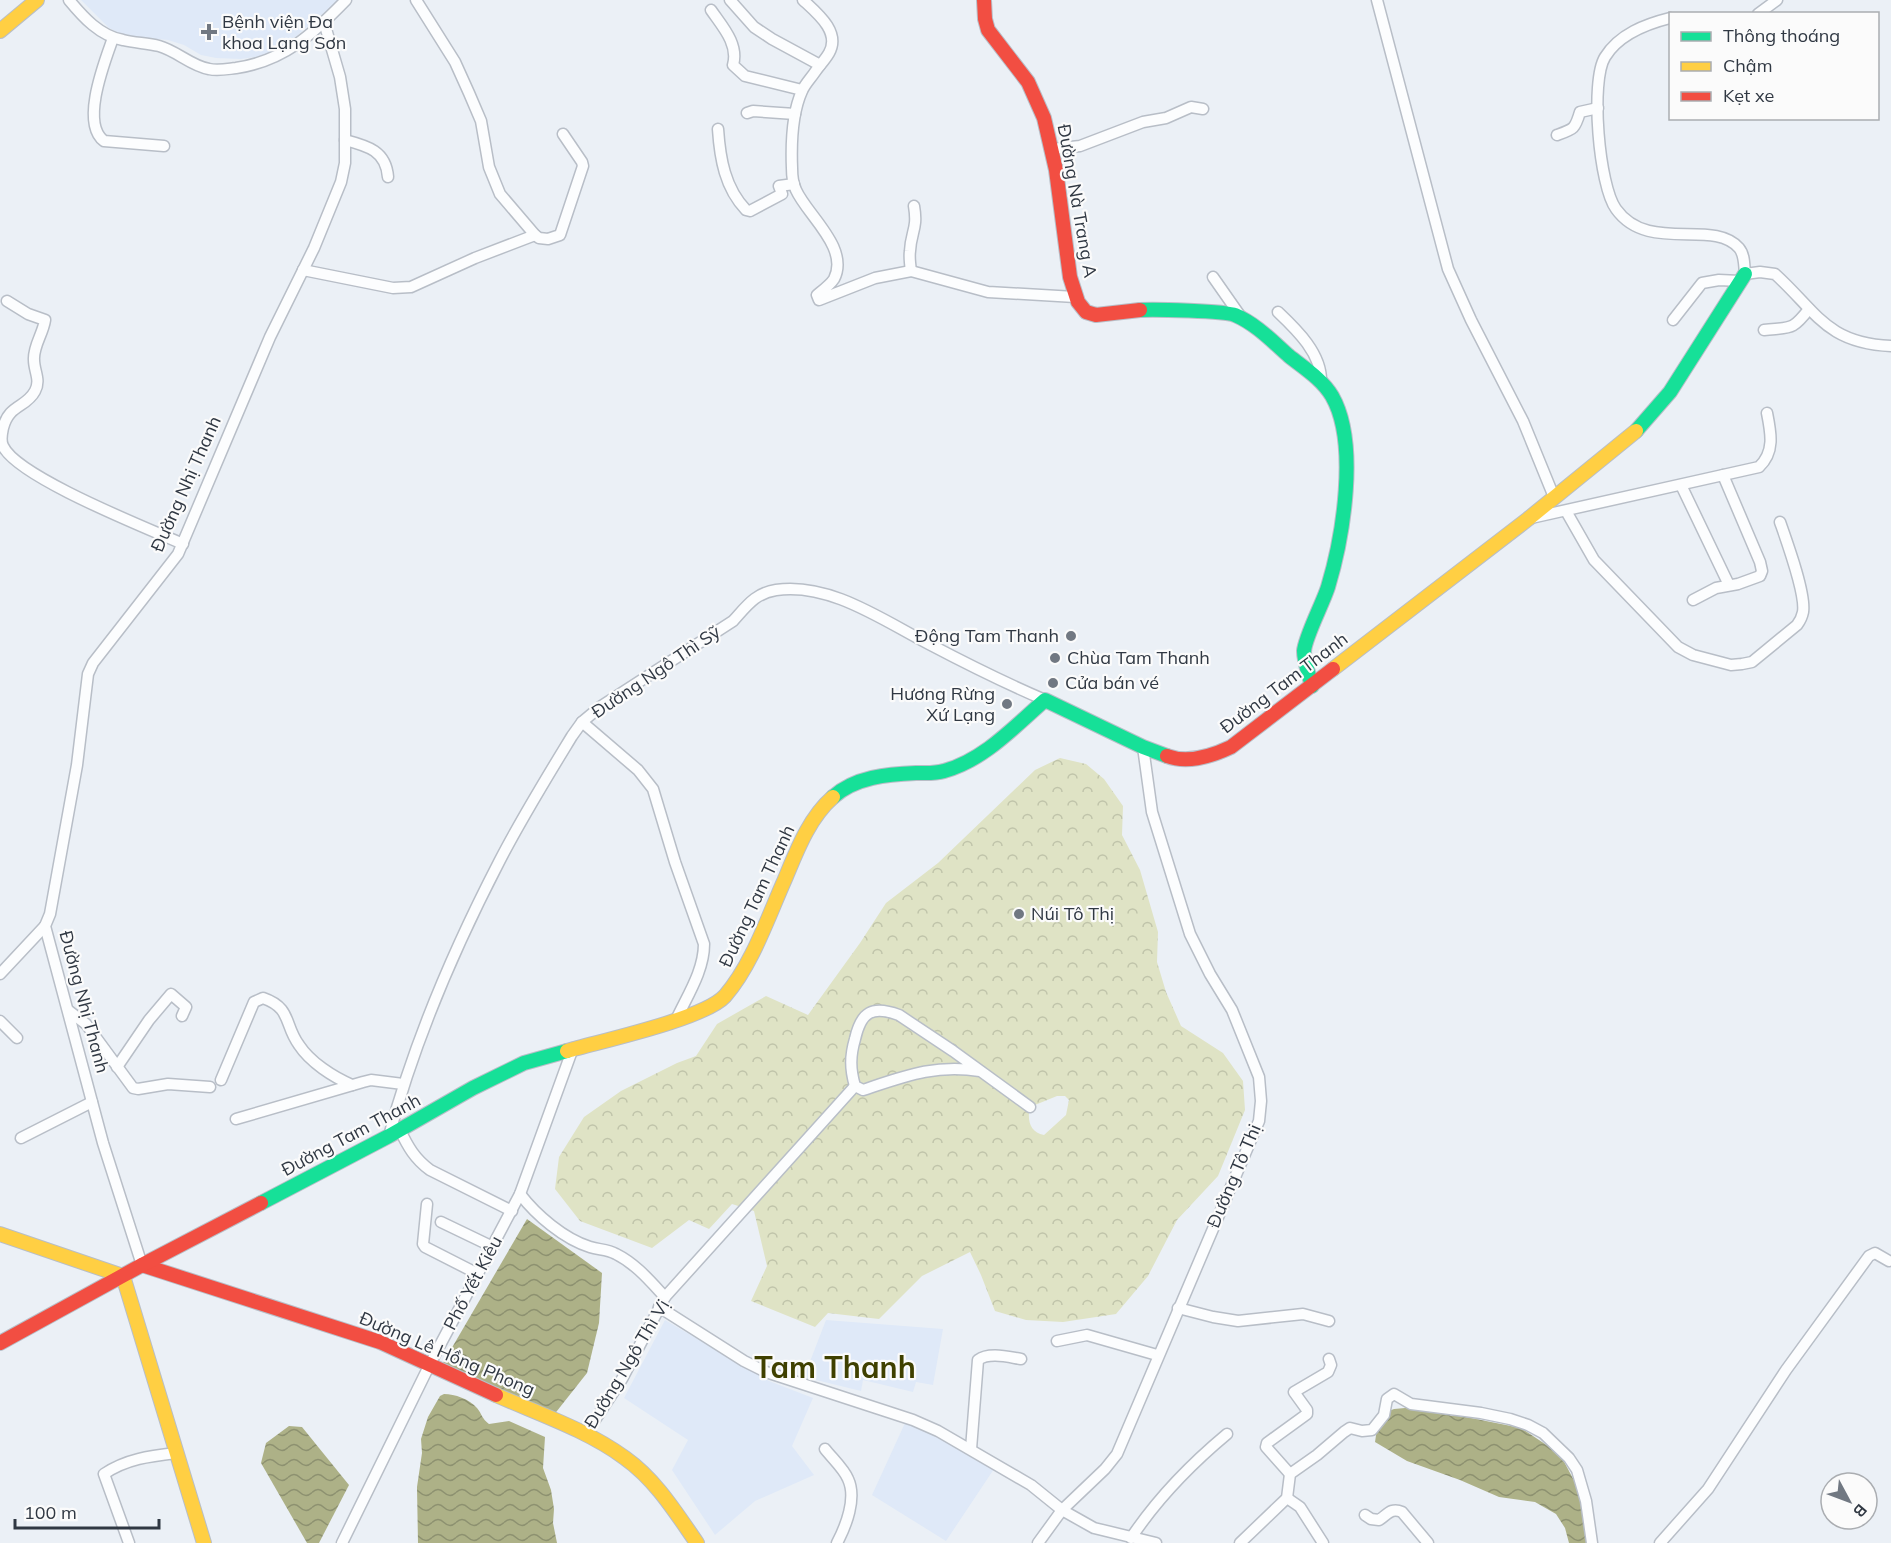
<svg xmlns="http://www.w3.org/2000/svg" width="1891" height="1543" font-family="Mulish,sans-serif">
  <style>
    .built { fill: #dfe9f8 }
    .forest { fill: url(#forest-crowns); fill-rule: evenodd }
    .water { fill: url(#water-waves) }
    .lines { fill: none; stroke-linecap: round; stroke-linejoin: round }
    .street-casing { stroke: #b8bec7; stroke-width: 13 }
    .fast-casing { stroke: #b8bec7; stroke-width: 16 }
    .slow-casing { stroke: #b8bec7; stroke-width: 16 }
    .jam-casing { stroke: #b8bec7; stroke-width: 16 }
    .street { stroke: #fcfdfe; stroke-width: 10 }
    .fast { stroke: #16e098; stroke-width: 14 }
    .slow { stroke: #ffcf43; stroke-width: 14 }
    .jam { stroke: #f24e42; stroke-width: 14 }
    .poi-dot { fill: #717882; stroke: #fbfbfb; stroke-width: 2 }
    .labels { text-anchor: middle; stroke-width: 4.5; stroke-linejoin: round; paint-order: stroke }
    .poi-label { font-size: 18px; fill: #303843; stroke: #fbfbfb; text-anchor: start }
    .street-label { font-size: 18px; fill: #303843; stroke: #fbfbfb }
    .town-label { font-size: 30px; font-weight: bold; fill: #3f4000; stroke: #fbfbfb }
  </style>
  <defs>
    <pattern id="forest-crowns" width="20" height="18" patternUnits="userSpaceOnUse" patternTransform="scale(1.5)"><rect width="20" height="18" fill="#dfe3c5"/><path d="M2 6a3 3 0 1 1 6 0M12 15a3 3 0 1 1 6 0" fill="none" stroke="#c0c4aa"/></pattern>
    <pattern id="water-waves" width="16" height="10" patternUnits="userSpaceOnUse" patternTransform="scale(1.5)"><rect width="16" height="10" fill="#adb187"/><path d="M0 5q4-4 8 0t8 0" fill="none" stroke="#8d9170"/></pattern>
  </defs>
  <rect width="100%" height="100%" fill="#ebf0f6"/>
  <g class="built">
    <polygon points="81,0 339,0 280,50 269,55 241,59 216,58 201,55 184,45 168,40 125,36 109,28"/>
    <polygon points="665,1320 769,1381 813,1398 792,1446 814,1475 755,1501 715,1535 672,1470 688,1440 624,1398"/>
    <polygon points="826,1320 943,1329 933,1385 916,1382 913,1392 863,1380 861,1391 804,1377"/>
    <polygon points="905,1423 932,1434 994,1469 946,1541 872,1495"/>
  </g>
  <path class="forest" d="M1060,758L1086,764L1104,779L1123,806L1122,835L1140,870L1158,932L1157,962L1166,992L1181,1026L1223,1053L1243,1081L1245,1110L1218,1176L1177,1220L1148,1276L1116,1314L1063,1322L1026,1320L995,1311L981,1275L970,1252L922,1276L879,1319L828,1313L815,1327L751,1301L767,1266L754,1211L732,1204L709,1229L689,1220L652,1248L580,1221L555,1189L559,1157L584,1117L621,1091L677,1063L696,1056L717,1024L766,996L808,1015L860,943L886,903L938,863L1035,770ZM1057,1096H1065L1069,1100L1066,1115L1044,1135C1032,1133 1028,1123 1029,1113L1035,1105Z"/>
  <g class="water">
    <polygon points="527,1219 602,1273 599,1323 587,1373 553,1416 443,1363"/>
    <path d="M444,1394C455,1394 469,1399 477,1408C482,1414 482,1419 489,1424L509,1421L545,1437L543,1468L551,1490L554,1509L553,1523L557,1543H418L417,1487L422,1453L421,1439L428,1417L440,1396Z"/>
    <polygon points="1427,1406 1452,1416 1461,1416 1521,1428 1560,1454 1578,1488 1590,1543 1569,1543 1565,1528 1556,1514 1535,1502 1499,1497 1460,1480 1407,1461 1375,1442 1377,1429 1386,1412 1394,1409"/>
    <polygon points="289,1426 302,1427 349,1485 319,1543 307,1543 261,1463 266,1443"/>
  </g>
  <g class="lines">
    <g class="street-casing">
      <g id="street">
        <path d="M69,0C83,17 100,36 123,40C135,43 147,43 159,46C177,51 191,66 209,69C218,71 227,69 236,68C284,61 313,34 346,0"/>
        <polyline points="416,0 455,62 469,93 481,121 489,167 500,194 535,235 539,238 548,239 560,235 583,166 582,162 563,134"/>
        <polyline points="730,0 754,27 772,39 820,65"/>
        <path d="M803,0C817,13 841,32 829,53C825,60 819,66 815,72C811,78 805,84 802,91C792,113 791,143 792,168C792,175 793,184 796,190C807,215 850,248 834,279C830,285 823,290 817,295L819,300L875,278L911,271L988,292L1075,297"/>
        <polyline points="1377,0 1448,269 1471,320 1523,421 1554,497"/>
        <path d="M711,10C722,26 739,44 733,65L745,76L802,90"/>
        <polyline points="1758,14 1777,0"/>
        <path d="M1670,18C1646,24 1619,34 1605,57C1590,81 1599,186 1616,209C1648,254 1713,218 1739,248C1745,255 1744,266 1745,274L1760,272L1775,274C1817,312 1826,343 1891,346"/>
        <path d="M113,38C105,61 80,123 104,141L164,146"/>
        <polyline points="747,113 753,111 795,114"/>
        <path d="M718,129C720,159 725,188 746,210L750,211L782,194L779,186L794,184"/>
        <path d="M1557,135C1574,129 1575,129 1580,112L1598,108"/>
        <path d="M345,140C368,146 386,151 388,177"/>
        <polyline points="1053,149 1080,146 1143,122 1166,118 1191,107 1203,109"/>
        <polyline points="303,270 393,288 411,287 475,258 535,235"/>
        <path d="M911,271C910,264 909,257 910,251C911,231 918,229 914,206"/>
        <polyline points="1213,277 1241,317"/>
        <path d="M7,301L28,314L45,320C43,334 33,346 34,360C34,371 41,380 35,391C26,408 9,404 3,428C2,433 0,440 3,446C17,477 147,528 183,544"/>
        <path d="M1278,312C1297,330 1322,354 1321,382"/>
        <polyline points="1673,320 1702,283 1719,280 1740,281"/>
        <path d="M1764,330C1791,327 1792,331 1809,309"/>
        <polyline points="1681,485 1729,585"/>
        <path d="M1566,511L1594,560L1678,647L1693,655L1731,665L1742,664L1752,662L1797,625C1800,621 1802,617 1803,612C1806,594 1787,542 1780,522"/>
        <path d="M1531,518L1759,467C1775,452 1771,433 1767,413"/>
        <polyline points="1693,600 1716,588 1738,584 1760,576 1762,571 1760,562 1723,475"/>
        <path d="M582,722L638,770L653,789L675,862L704,944C704,971 687,996 676,1020"/>
        <polyline points="0,974 45,926"/>
        <polyline points="69,1011 86,1024 133,1088 138,1089 168,1084 210,1087"/>
        <polyline points="0,1021 17,1038"/>
        <polyline points="117,1067 149,1020 171,994 186,1007 182,1016"/>
        <path d="M980,1071C935,1064 905,1076 863,1090L855,1086C850,1069 850,1056 855,1039C861,1012 872,1005 899,1015L953,1051L1030,1107"/>
        <path d="M221,1080L254,1002L263,998C292,1008 284,1025 299,1045C310,1062 333,1077 352,1085"/>
        <polyline points="236,1119 363,1082 371,1080 403,1084"/>
        <path d="M400,1130C408,1147 415,1159 430,1170L512,1211"/>
        <path d="M389,1136C414,1042 454,949 499,862C521,819 547,777 572,736L582,722L600,707L733,621C746,607 755,593 776,590C830,582 884,621 929,644C967,664 1005,683 1045,700"/>
        <polyline points="21,1138 92,1102"/>
        <path d="M520,1194C536,1215 564,1239 590,1247C599,1250 607,1249 616,1254C636,1264 650,1281 665,1297"/>
        <polyline points="427,1204 423,1244 425,1247 478,1274"/>
        <polyline points="441,1222 493,1247"/>
        <polyline points="142,1265 103,1143 45,926 50,914 77,765 88,674 93,663 178,554 270,337 314,248 341,182 345,163 345,109 340,77 324,22"/>
        <polyline points="659,1307 744,1361 766,1372 913,1420 938,1431 1031,1485 1062,1510 1094,1528 1156,1543"/>
        <polyline points="1178,1308 1213,1317 1238,1321 1303,1314 1329,1321"/>
        <polyline points="1057,1341 1087,1335 1157,1355"/>
        <polyline points="585,1435 622,1379 665,1297 855,1086"/>
        <path d="M825,1449C832,1458 844,1469 848,1479C857,1498 846,1526 837,1543"/>
        <path d="M971,1449L978,1360C989,1352 1008,1357 1021,1359"/>
        <polyline points="1290,1474 1266,1447 1267,1443 1307,1414 1307,1410 1294,1392 1328,1372 1331,1365 1329,1359"/>
        <polyline points="1287,1498 1300,1507 1323,1543"/>
        <path d="M1365,1515L1371,1519L1379,1520C1387,1515 1391,1507 1402,1512L1428,1543"/>
        <path d="M1131,1538C1157,1499 1191,1464 1227,1434"/>
        <path d="M129,1543L104,1474C126,1459 150,1456 176,1453"/>
        <polyline points="342,1543 430,1364 520,1194 573,1048"/>
        <polyline points="1038,1543 1062,1510 1105,1469 1117,1454 1259,1121 1261,1101 1259,1077 1232,1010 1210,974 1190,934 1152,812 1143,747"/>
        <polyline points="1240,1543 1287,1498 1290,1474 1317,1455 1344,1432 1350,1428 1362,1431 1372,1430 1384,1415 1387,1399 1394,1394 1411,1404 1481,1413 1510,1419 1528,1425 1543,1433 1569,1458 1577,1470 1586,1501 1592,1543"/>
        <polyline points="1660,1543 1708,1489 1786,1370 1869,1256 1875,1253 1889,1261"/>
      </g>
    </g>
    <g class="fast-casing">
      <g id="fast">
        <path d="M1140,310C1154,309 1225,311 1235,315C1256,324 1272,341 1289,356C1304,368 1322,379 1332,396C1359,443 1343,537 1328,587C1323,603 1305,637 1304,651C1304,662 1309,675 1312,686"/>
        <polyline points="1636,431 1670,392 1745,274"/>
        <path d="M833,797C855,777 888,774 916,773C925,773 934,774 944,771C984,760 1014,727 1045,700L1143,747L1167,756"/>
        <polyline points="261,1203 389,1136 473,1088 524,1063 567,1051"/>
      </g>
    </g>
    <g class="slow-casing">
      <g id="slow">
        <polyline points="0,31 37,0"/>
        <polyline points="1333,669 1528,519 1636,431"/>
        <path d="M567,1051C601,1041 704,1019 725,996C752,965 768,917 785,879C797,850 809,818 833,797"/>
        <polyline points="0,1234 123,1276 204,1543"/>
        <path d="M496,1395C539,1414 587,1430 625,1458C656,1480 676,1513 697,1543"/>
      </g>
    </g>
    <g class="jam-casing">
      <g id="jam">
        <polyline points="984,0 985,19 988,30 1028,82 1044,118 1056,170 1070,277 1078,302 1086,312 1096,315 1140,310"/>
        <path d="M1167,756C1188,764 1212,756 1231,747L1333,669"/>
        <polyline points="142,1265 380,1342 496,1395"/>
        <polyline points="0,1343 142,1265 261,1203"/>
      </g>
    </g>
    <use href="#street" class="street"/>
    <use href="#fast" class="fast"/>
    <use href="#slow" class="slow"/>
    <use href="#jam" class="jam"/>
  </g>
  <g class="poi-dot">
    <path d="M206 23h6v6h6v6h-6v6h-6v-6h-6v-6h6z"/>
    <circle cx="1071" cy="636" r="6"/>
    <circle cx="1055" cy="658" r="6"/>
    <circle cx="1053" cy="683" r="6"/>
    <circle cx="1007" cy="704" r="6"/>
    <circle cx="1019" cy="914" r="6"/>
  </g>
  <g class="labels">
    <g class="poi-label">
      <text x="222" y="28">Bệnh viện Đa<tspan x="222" dy="21">khoa Lạng Sơn</tspan></text>
      <text x="1059" y="642" text-anchor="end">Động Tam Thanh</text>
      <text x="1067" y="664">Chùa Tam Thanh</text>
      <text x="1065" y="689">Cửa bán vé</text>
      <text x="995" y="700" text-anchor="end">Hương Rừng<tspan x="995" dy="21">Xứ Lạng</tspan></text>
      <text x="1031" y="920">Núi Tô Thị</text>
    </g>
    <g class="street-label">
      <text transform="translate(1077 201) rotate(80)" y="6">Đường Nà Trang A</text>
      <text transform="translate(186 484) rotate(-66)" y="6">Đường Nhị Thanh</text>
      <text transform="translate(656 672) rotate(-34)" y="6">Đường Ngô Thì Sỹ</text>
      <text transform="translate(1284 683) rotate(-37)" y="6">Đường Tam Thanh</text>
      <text transform="translate(757 896) rotate(-65)" y="6">Đường Tam Thanh</text>
      <text transform="translate(84 1002) rotate(75)" y="6">Đường Nhị Thanh</text>
      <text transform="translate(351 1135) rotate(-28)" y="6">Đường Tam Thanh</text>
      <text transform="translate(1234 1176) rotate(-67)" y="6">Đường Tô Thị</text>
      <text transform="translate(473 1283) rotate(-62)" y="6">Phố Yết Kiêu</text>
      <text transform="translate(447 1354) rotate(23)" y="6">Đường Lê Hồng Phong</text>
      <text transform="translate(627 1364) rotate(-59)" y="6">Đường Ngô Thì Vị</text>
    </g>
    <g class="town-label">
      <text x="835" y="1378">Tam Thanh</text>
    </g>
  </g>
  <rect x="1669" y="12" width="210" height="108" fill="#fbfbfb" stroke="#aaadb1" stroke-width="1.5"/>
  <rect x="1681" y="32" width="30" height="9" fill="#16e098" stroke="#aaadb1" stroke-width="1.5"/>
  <text x="1723" y="42" font-size="18" fill="#303843">Thông thoáng</text>
  <rect x="1681" y="62" width="30" height="9" fill="#ffcf43" stroke="#aaadb1" stroke-width="1.5"/>
  <text x="1723" y="72" font-size="18" fill="#303843">Chậm</text>
  <rect x="1681" y="92" width="30" height="9" fill="#f24e42" stroke="#aaadb1" stroke-width="1.5"/>
  <text x="1723" y="102" font-size="18" fill="#303843">Kẹt xe</text>
  <g transform="translate(1849 1501) rotate(131)"><circle r="28" fill="#fbfbfb" stroke="#aaadb1" stroke-width="1.5"/>
  <path d="M0-4.5L10 22L0 15L-10 22Z" fill="#717882"/>
  <text y="-9" font-size="16" font-weight="bold" text-anchor="middle" fill="#303843">B</text>
  </g>
  <path d="M15 1519v9h144v-9" fill="none" stroke="#303843" stroke-width="3"/>
  <text x="24" y="1519" font-size="18" fill="#303843" stroke="#fbfbfb" stroke-width="4.5" paint-order="stroke">100 m</text>
</svg>
